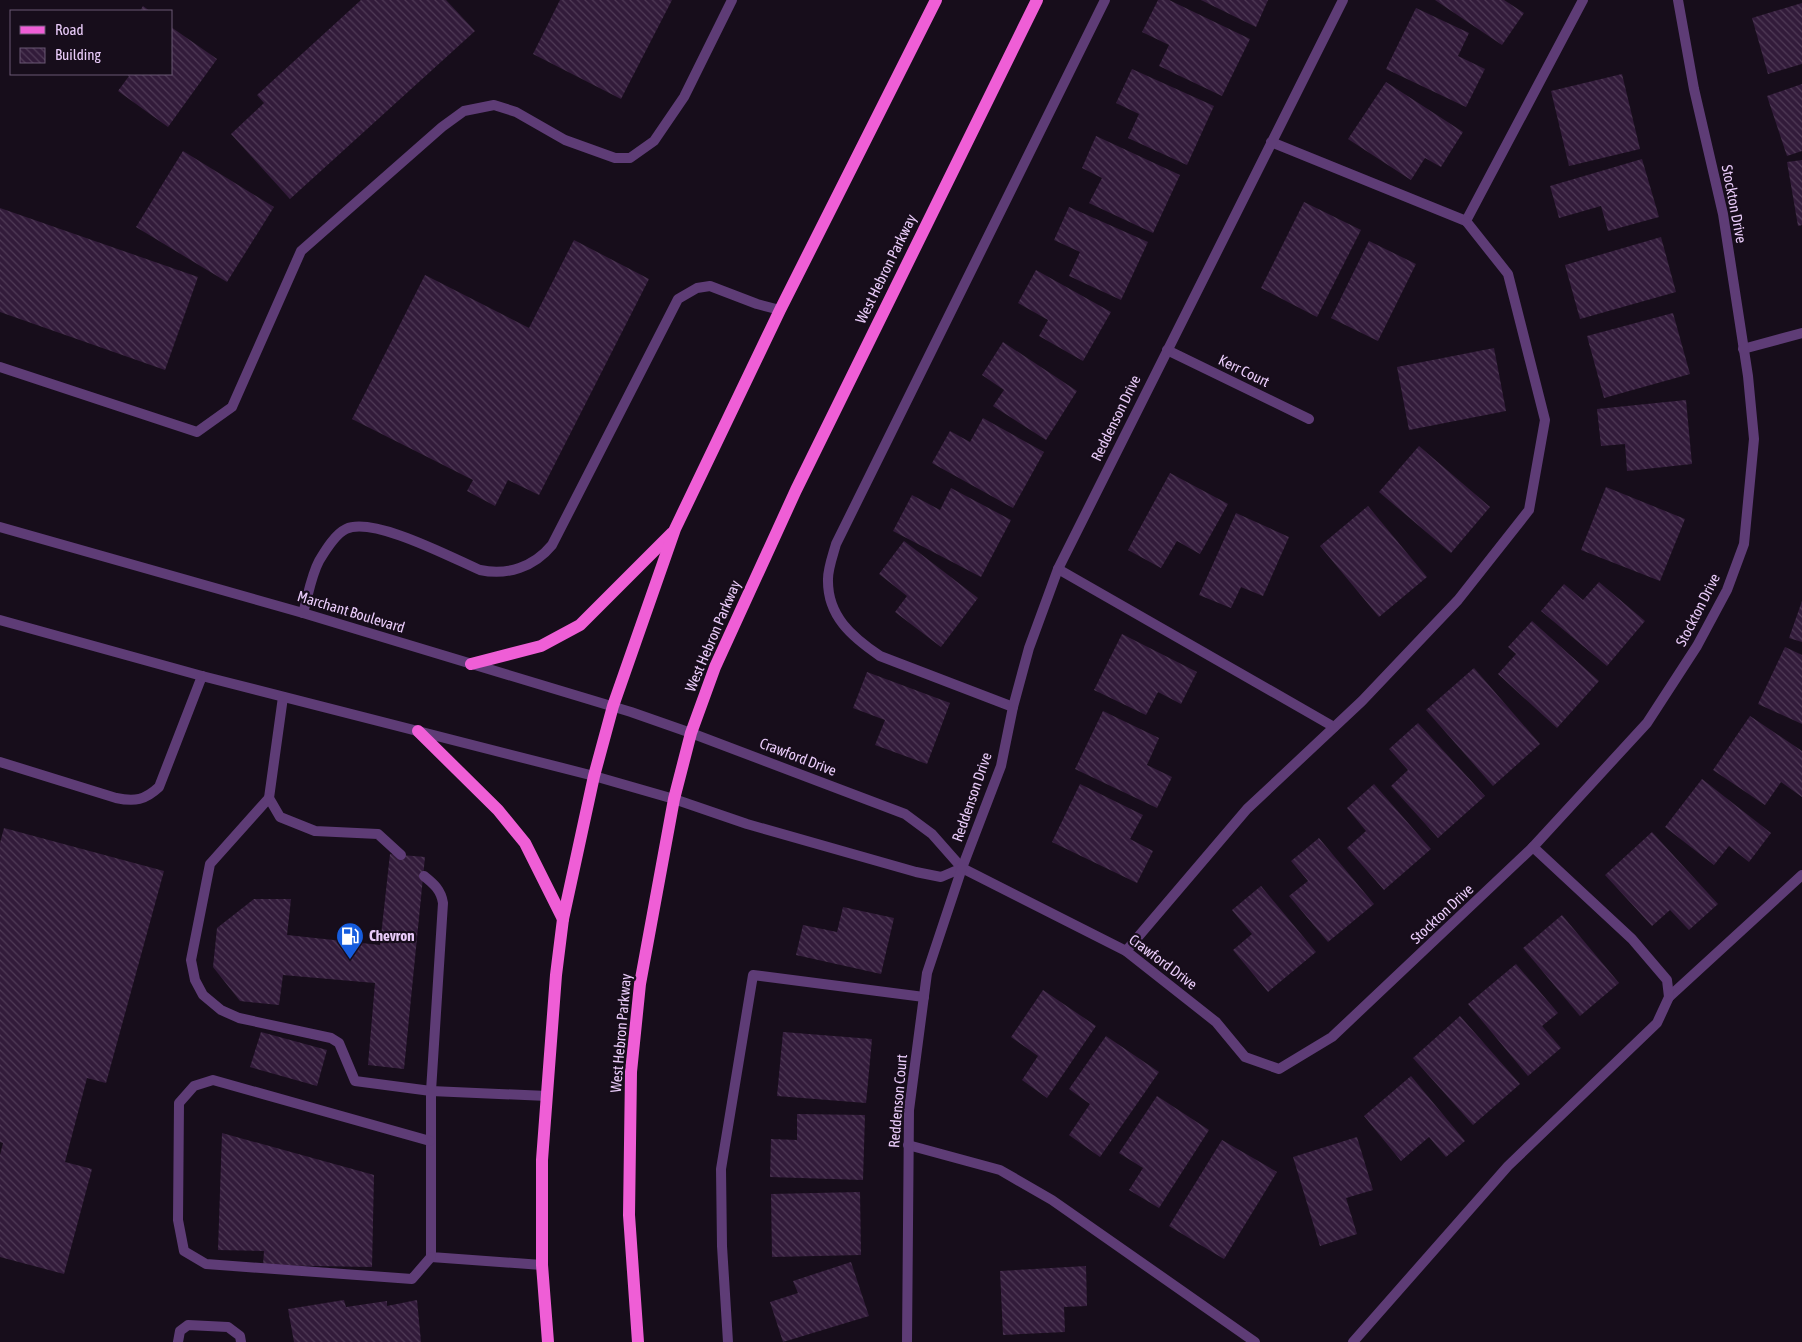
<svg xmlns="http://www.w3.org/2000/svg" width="1802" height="1342" font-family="'Asap Condensed',sans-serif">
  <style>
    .building { fill: url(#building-back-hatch) }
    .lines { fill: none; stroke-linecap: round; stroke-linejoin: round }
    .service { stroke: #5e3c76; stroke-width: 10 }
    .minor { stroke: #5e3c76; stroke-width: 10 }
    .tertiary { stroke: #5e3c76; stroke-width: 10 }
    .primary { stroke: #ef5ed6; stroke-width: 12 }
    .labels { text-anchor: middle; stroke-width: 4.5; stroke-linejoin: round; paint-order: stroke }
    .street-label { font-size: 15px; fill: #eaccfa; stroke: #170d1b }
    .poi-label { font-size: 15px; font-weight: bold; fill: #eaccfa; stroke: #170d1b; text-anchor: start }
  </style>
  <defs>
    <pattern id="building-back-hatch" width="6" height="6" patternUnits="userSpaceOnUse" patternTransform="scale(1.25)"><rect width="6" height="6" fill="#321b3a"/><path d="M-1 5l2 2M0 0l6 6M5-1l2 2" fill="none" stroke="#503b57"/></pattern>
  </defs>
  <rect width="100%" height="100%" fill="#170d1b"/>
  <g class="building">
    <polygon points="361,0 446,0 475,31 290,199 231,134 264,103 257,95"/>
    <polygon points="560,0 672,0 621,99 533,54"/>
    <polygon points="1158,0 1169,0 1250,39 1222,96 1159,66 1169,45 1142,32"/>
    <polygon points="1201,0 1268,0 1256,27"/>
    <polygon points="1435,0 1504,0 1524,13 1502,45"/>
    <polygon points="1802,3 1802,64 1768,74 1752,18"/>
    <polygon points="143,6 150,11 140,11"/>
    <polygon points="1416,8 1469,33 1458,56 1485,69 1466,107 1386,69"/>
    <polygon points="171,27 217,59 168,127 118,91 129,76 126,74 171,74"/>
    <polygon points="1132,69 1214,106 1187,165 1128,138 1139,114 1116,103"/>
    <polygon points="1622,74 1640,149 1569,166 1551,91"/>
    <polygon points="1386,82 1463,132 1441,167 1425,158 1411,180 1348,139"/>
    <polygon points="1802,84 1802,151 1787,156 1767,96"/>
    <polygon points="1096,136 1180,175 1153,233 1089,203 1102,178 1082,168"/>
    <polygon points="183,151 274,207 227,282 136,227"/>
    <polygon points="1642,159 1659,217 1608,231 1601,206 1559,218 1550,186"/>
    <polygon points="1802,160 1802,225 1798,226 1787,162"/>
    <polygon points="1304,202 1361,230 1317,317 1261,288"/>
    <polygon points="1069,207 1148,242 1121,300 1069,276 1080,252 1054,240"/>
    <polygon points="0,208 198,277 165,370 0,312"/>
    <polygon points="1661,237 1676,292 1580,319 1565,265"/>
    <polygon points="574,240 649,279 539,495 508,480 495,506 467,491 473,480 352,419 425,275 529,328"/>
    <polygon points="1369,241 1416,264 1378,341 1331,318"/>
    <polygon points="1036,270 1111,312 1083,361 1039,336 1048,320 1018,303"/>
    <polygon points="1673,313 1690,374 1604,398 1587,336"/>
    <polygon points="1003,342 1077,391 1046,440 993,406 1004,390 982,375"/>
    <polygon points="1494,348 1506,411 1409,430 1397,367"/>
    <polygon points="1686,400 1692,464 1627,471 1625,444 1601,446 1597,409"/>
    <polygon points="983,418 1044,452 1013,508 932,463 950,431 970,442"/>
    <polygon points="1419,446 1490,507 1451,553 1379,492"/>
    <polygon points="1170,473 1228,504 1200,554 1177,541 1161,568 1128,550"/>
    <polygon points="1606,487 1685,519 1660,581 1581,550"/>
    <polygon points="951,488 1011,520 981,577 893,531 912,495 940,510"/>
    <polygon points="1368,506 1427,577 1379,617 1320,546"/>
    <polygon points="1236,513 1289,537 1263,596 1241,587 1231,608 1199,595"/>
    <polygon points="904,541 978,598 941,647 895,612 907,596 879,574"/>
    <polygon points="1599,582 1645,621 1607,666 1541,611 1564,584 1583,600"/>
    <polygon points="1802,601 1802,642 1789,638"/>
    <polygon points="1532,621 1599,681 1557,728 1498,674 1516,654 1508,647"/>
    <polygon points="1122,634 1197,672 1181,704 1158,692 1146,715 1094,690"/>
    <polygon points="1785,647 1802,655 1802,724 1758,704"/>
    <polygon points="1474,668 1540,744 1493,786 1426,710"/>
    <polygon points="867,672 950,703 927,764 875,745 885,720 853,708"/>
    <polygon points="1103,711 1159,738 1147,765 1172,777 1157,808 1075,769"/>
    <polygon points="1750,716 1802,751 1802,797 1781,782 1765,805 1713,770"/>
    <polygon points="1418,723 1485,796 1438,838 1391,786 1408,770 1389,749"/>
    <polygon points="1702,779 1771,833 1749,862 1729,846 1714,865 1665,827"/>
    <polygon points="1080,784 1143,815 1130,839 1153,851 1137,883 1052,842"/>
    <polygon points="1374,784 1431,849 1384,890 1347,848 1366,831 1347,808"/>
    <polygon points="4,828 164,871 106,1083 87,1078 65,1162 92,1169 64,1274 0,1257 0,1155 3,1143 0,1142 0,843"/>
    <polygon points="1652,832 1718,904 1689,930 1670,910 1652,926 1605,875"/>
    <polygon points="1319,838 1374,904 1328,942 1289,896 1308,881 1291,861"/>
    <polygon points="390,854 425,857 404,1069 368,1065 375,983 283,975 279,1005 240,1001 213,967 217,928 254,899 291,899 287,935 380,945"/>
    <polygon points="1261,886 1316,952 1268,992 1233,950 1252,934 1232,910"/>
    <polygon points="843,907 894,918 881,974 796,955 803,925 837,932"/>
    <polygon points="1562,915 1619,983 1580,1016 1523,948"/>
    <polygon points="1516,964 1558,1013 1542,1026 1561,1048 1528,1076 1468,1004"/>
    <polygon points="1043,990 1096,1026 1047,1098 1022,1080 1038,1056 1011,1037"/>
    <polygon points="1460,1016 1520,1084 1473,1125 1413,1058"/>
    <polygon points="261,1032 327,1050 317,1086 250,1067"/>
    <polygon points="783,1032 872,1039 866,1103 777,1096"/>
    <polygon points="1106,1036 1159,1072 1100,1157 1069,1135 1090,1104 1069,1089"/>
    <polygon points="1411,1076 1465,1141 1446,1157 1429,1137 1401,1161 1364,1116"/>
    <polygon points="1157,1096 1209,1130 1159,1208 1129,1190 1143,1168 1119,1153"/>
    <polygon points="797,1114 865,1115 863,1180 770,1177 771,1139 797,1140"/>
    <polygon points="222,1133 374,1175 372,1267 263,1265 264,1251 218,1250"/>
    <polygon points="1357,1137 1373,1190 1346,1198 1357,1234 1320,1246 1293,1157"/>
    <polygon points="1222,1140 1277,1172 1224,1259 1169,1226"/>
    <polygon points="860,1192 861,1255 772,1257 771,1194"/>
    <polygon points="851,1262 869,1316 783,1342 770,1302 798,1293 793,1281"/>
    <polygon points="1086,1266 1087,1306 1064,1307 1065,1332 1003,1335 1000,1271"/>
    <polygon points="344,1300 346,1307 387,1301 387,1306 417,1300 421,1342 294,1342 288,1309"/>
  </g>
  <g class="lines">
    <g class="service">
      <polyline points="1271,142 1466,221 1583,0"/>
      <polyline points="1743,349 1802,333"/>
      <polyline points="0,367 197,432 232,407 301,251 442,127 464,111 494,105 516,112 565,140 615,158 630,158 654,141 684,97 732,0"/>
      <polyline points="1058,569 1334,727"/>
      <path d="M303,613C308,596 311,576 319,561C325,551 335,534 346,529C373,516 452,558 480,570C507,576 534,567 552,545L678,299L697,288L710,286L757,304L780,310"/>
      <polyline points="283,697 269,798 280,817 315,831 378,834 401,855"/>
      <path d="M1013,707L880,656C852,637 827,616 828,579C828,568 833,555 836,544L1105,0"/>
      <path d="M0,762L116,798C135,802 145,800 159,787L202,676"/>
      <polyline points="269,798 210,864 191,960 195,980 203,995 221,1010 239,1018 331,1038 339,1043 355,1081 431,1091 547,1096"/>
      <path d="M424,876C434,884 441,890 443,903L431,1091V1257L542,1265"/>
      <polyline points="1126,951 1247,809 1362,701 1458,600 1529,510 1545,420 1508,274 1466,221"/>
      <polyline points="1669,997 1802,875"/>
      <polyline points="430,1141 213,1080 194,1086 179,1103 178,1220 184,1251 206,1264 412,1279 431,1257"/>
      <polyline points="908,1145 1000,1170 1052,1200 1255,1342"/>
      <polyline points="178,1342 180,1331 188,1325 228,1327 240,1336 241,1342"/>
      <polyline points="728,1342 722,1246 721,1169 753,975 924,997"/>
      <polyline points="1353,1342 1508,1166 1657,1023 1669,997 1667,980 1632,939 1533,847"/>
    </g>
    <g class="minor">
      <polyline points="1167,350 1309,419"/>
      <polyline points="691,733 905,814 932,834 962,868 1126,951 1216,1022 1245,1057 1279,1069 1332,1037 1533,847 1647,723 1697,646 1727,590 1744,544 1754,439 1748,376 1723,214 1694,89 1678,0"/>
      <polyline points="674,799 747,824 916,872 941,877 962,868"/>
      <polyline points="907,1342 909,1110 927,973 962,868 1001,766 1013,707 1029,648 1058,569 1343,0"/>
    </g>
    <g class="tertiary">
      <polyline points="0,527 303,613 631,712 691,733"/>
      <polyline points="0,620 202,676 594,776 674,799"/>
    </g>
    <g class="primary">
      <polyline points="471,664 541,646 580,625 672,533"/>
      <polyline points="418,731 498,810 525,843 563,919"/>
      <polyline points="548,1342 542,1265 542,1160 556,975 563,919 594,776 613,706 675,529 780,310 936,0"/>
      <polyline points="638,1342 629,1215 631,1072 640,984 674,799 691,733 715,667 796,490 1037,0"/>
    </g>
  </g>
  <defs>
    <g id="fuel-pin" transform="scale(1.4375)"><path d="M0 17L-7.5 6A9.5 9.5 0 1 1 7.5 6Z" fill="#155cdd" stroke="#170d1b"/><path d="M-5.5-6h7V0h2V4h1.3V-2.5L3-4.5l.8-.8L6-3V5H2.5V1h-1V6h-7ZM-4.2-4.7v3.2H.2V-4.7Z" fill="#fff"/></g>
  </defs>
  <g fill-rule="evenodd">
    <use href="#fuel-pin" x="350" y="936"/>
  </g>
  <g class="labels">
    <g class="street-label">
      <text transform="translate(1734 204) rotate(79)" y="5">Stockton Drive</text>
      <text transform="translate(886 269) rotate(-64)" y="5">West Hebron Parkway</text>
      <text transform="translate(1244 371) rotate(26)" y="5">Kerr Court</text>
      <text transform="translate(1116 418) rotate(-64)" y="5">Reddenson Drive</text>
      <text transform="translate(1698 610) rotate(-63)" y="5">Stockton Drive</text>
      <text transform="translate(351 612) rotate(17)" y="5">Marchant Boulevard</text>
      <text transform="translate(713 636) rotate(-67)" y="5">West Hebron Parkway</text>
      <text transform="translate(798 757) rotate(21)" y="5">Crawford Drive</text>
      <text transform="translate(972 797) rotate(-71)" y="5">Reddenson Drive</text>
      <text transform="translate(1442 914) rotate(-43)" y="5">Stockton Drive</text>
      <text transform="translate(1163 962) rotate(37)" y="5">Crawford Drive</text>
      <text transform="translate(621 1033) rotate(-85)" y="5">West Hebron Parkway</text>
      <text transform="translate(898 1101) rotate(-85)" y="5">Reddenson Court</text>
    </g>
    <g class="poi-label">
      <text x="369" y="941">Chevron</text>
    </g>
  </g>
  <rect x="10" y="10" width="162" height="65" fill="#170d1b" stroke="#6b5974"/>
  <rect x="20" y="26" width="25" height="8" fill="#ef5ed6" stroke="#6b5974"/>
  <text x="55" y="35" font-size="15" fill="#eaccfa">Road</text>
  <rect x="20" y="48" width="25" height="15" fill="url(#building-back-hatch)" stroke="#6b5974"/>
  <text x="55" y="60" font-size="15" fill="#eaccfa">Building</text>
</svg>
